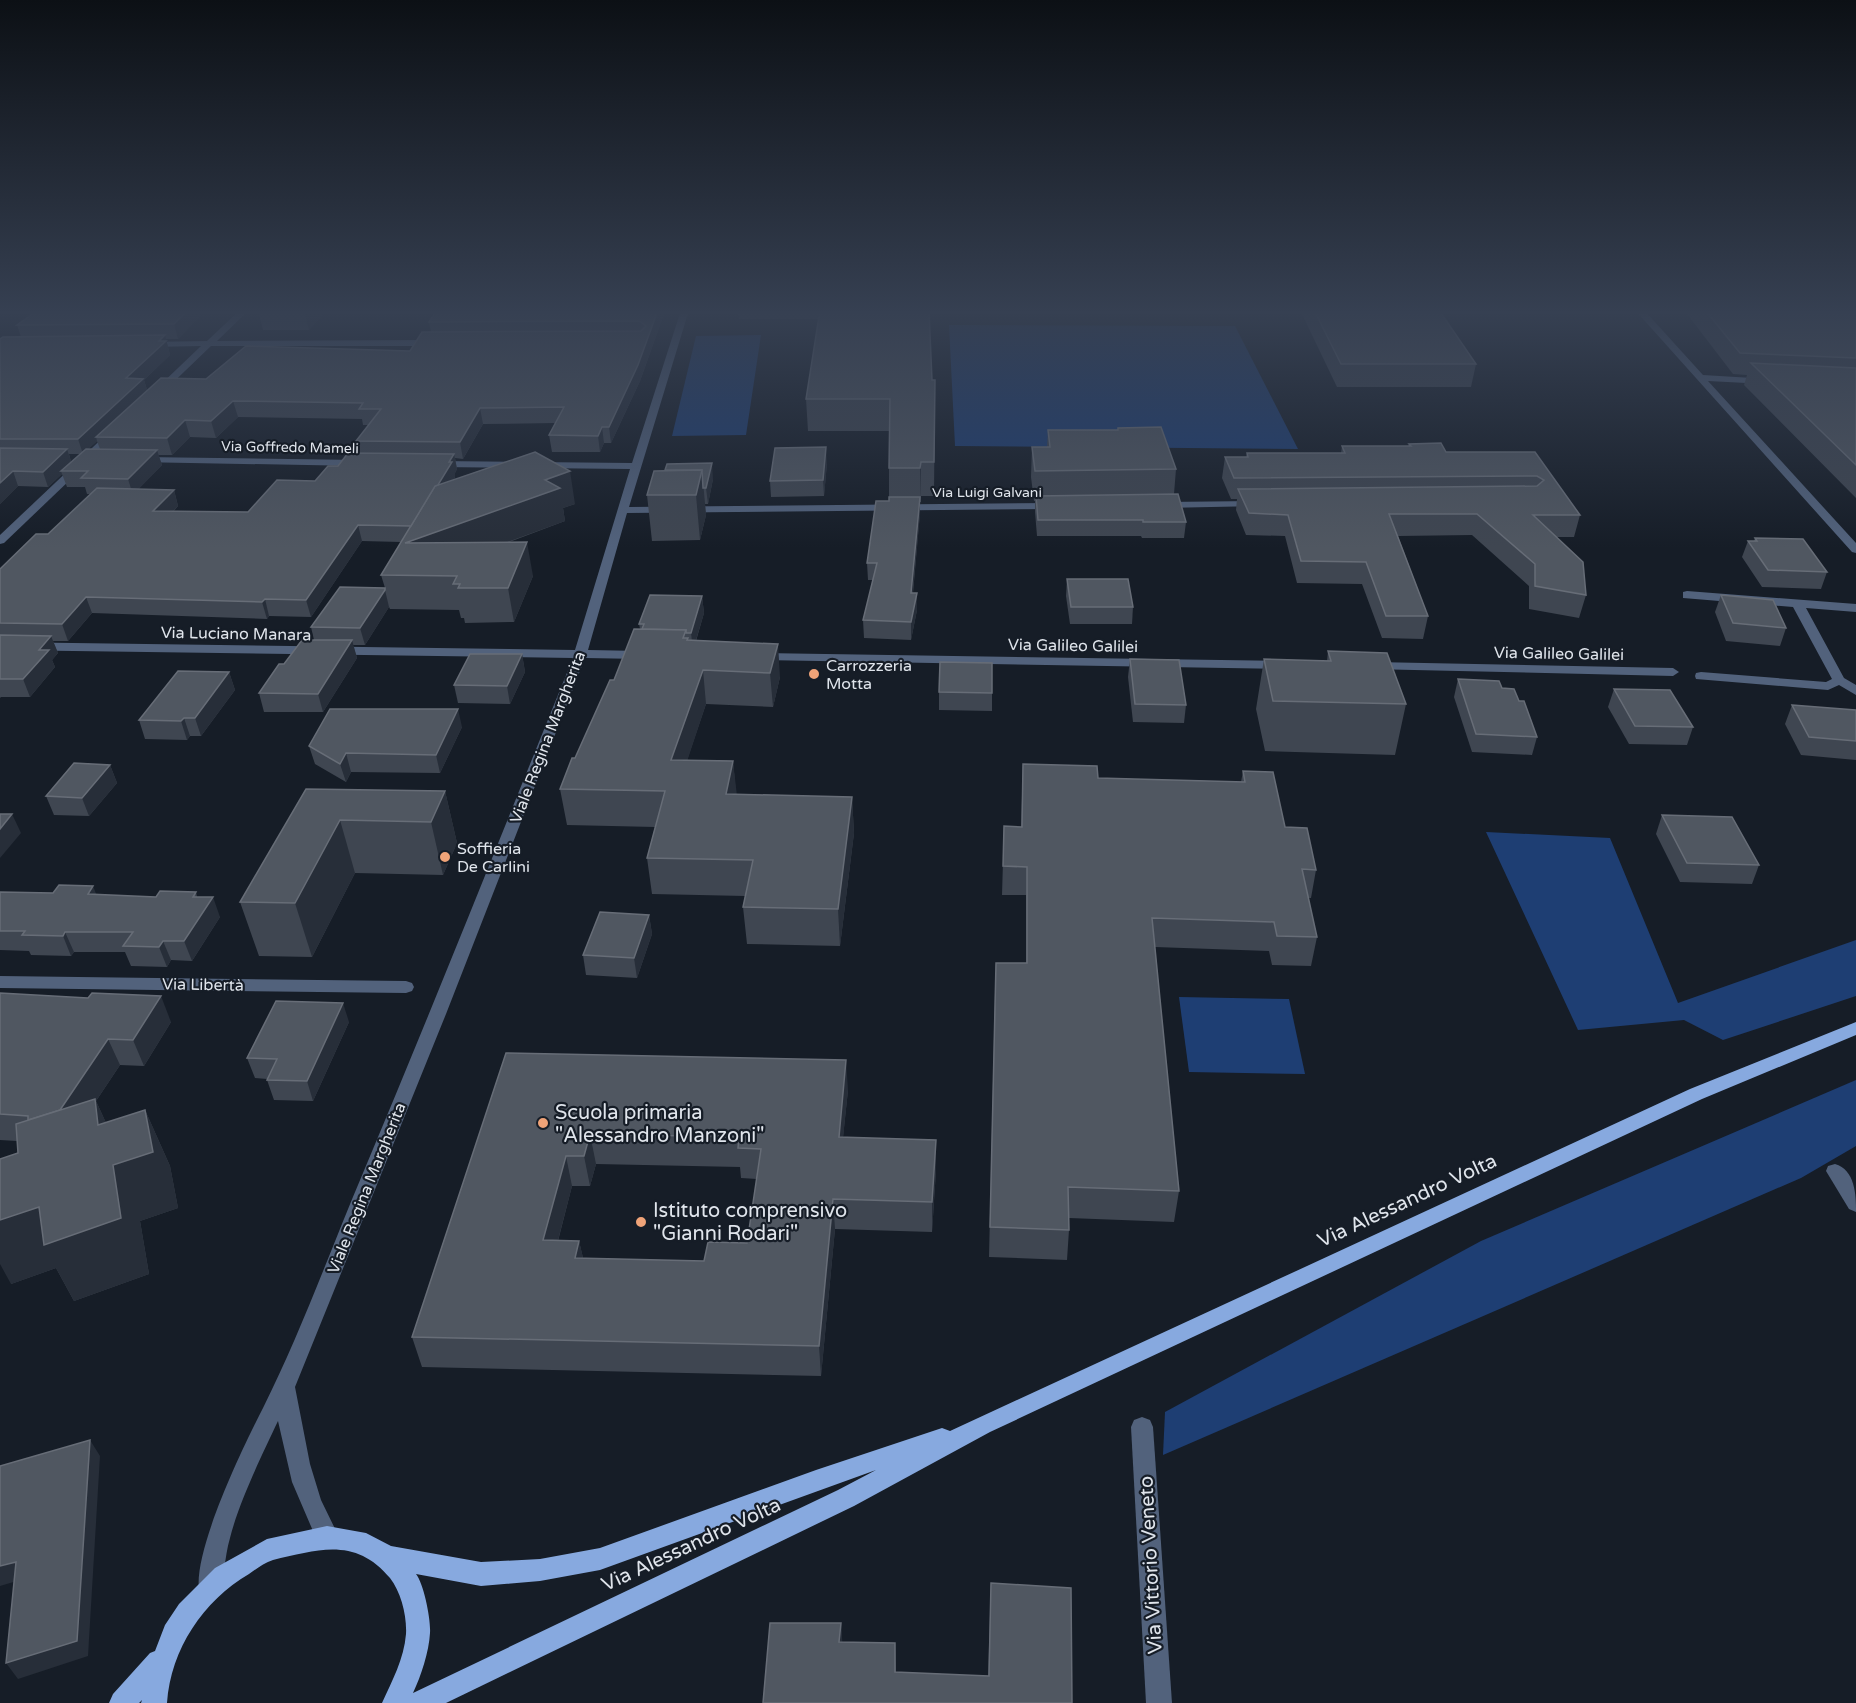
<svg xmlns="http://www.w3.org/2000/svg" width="1856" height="1703" font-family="'Varela Round',sans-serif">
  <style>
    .green { fill: #1e3e73 }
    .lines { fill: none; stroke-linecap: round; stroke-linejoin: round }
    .minor { fill: #52627c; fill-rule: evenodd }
    .major { fill: #87a9df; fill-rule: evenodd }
    .wall { fill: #3f4651; fill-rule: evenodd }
    .shaded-wall { fill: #272e39 }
    .building { fill: #505761; stroke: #676d77; stroke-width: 1.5; fill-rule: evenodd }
    .poi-dot { fill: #efa378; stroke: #161d27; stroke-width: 2 }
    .labels { text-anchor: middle; stroke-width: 4.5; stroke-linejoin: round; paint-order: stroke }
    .far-street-label { font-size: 14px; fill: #e0e5ec; stroke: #161d27 }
    .street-label { font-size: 16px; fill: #e0e5ec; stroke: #161d27 }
    .poi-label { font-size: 16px; fill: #e0e5ec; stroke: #161d27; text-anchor: start }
    .near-poi-label { font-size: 20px; fill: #e0e5ec; stroke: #161d27; text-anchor: start }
    .near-street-label { font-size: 20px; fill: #e0e5ec; stroke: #161d27 }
  </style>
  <rect width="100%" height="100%" fill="#161d27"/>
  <g class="green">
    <polygon points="949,325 1235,326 1298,449 955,446"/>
    <polygon points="761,335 746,435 672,436 696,336"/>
    <polygon points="1486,832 1610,838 1678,1003 1856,940 1856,996 1723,1040 1684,1020 1578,1030"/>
    <polygon points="1179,997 1289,999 1305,1074 1189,1072"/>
    <polygon points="1856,1080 1856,1146 1801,1178 1163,1455 1165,1412 1481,1241"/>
  </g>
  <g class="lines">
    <g class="minor">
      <polygon points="240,310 249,310 217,341 434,340 438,343 434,346 211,346 161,394 155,394 155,390 201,346 149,347 145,344 146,342 207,341"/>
      <path d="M681,310H689L629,507L1055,503L1060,506L1055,509L627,513L588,650L642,651L648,655L642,659L585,658L446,1014L295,1387L310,1464L321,1500L339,1537L335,1545L327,1548L319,1545L292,1482L278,1421C262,1455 239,1502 230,1538C224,1558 225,1579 217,1598L209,1602L201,1598C186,1563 245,1443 263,1408C301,1332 330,1251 363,1173C435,1002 503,830 573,658L0,650V642L575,650L630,469L438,467L433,464L438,461L632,463Z"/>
      <polygon points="1635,310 1644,310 1703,375 1769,379 1771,381 1766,384 1708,381 1856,543 1856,553 1852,552"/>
      <polygon points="110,431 119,433 4,543 0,544 0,535"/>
      <polygon points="141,457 360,460 365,463 360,466 137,462 137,458"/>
      <polygon points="1256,501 1260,502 1260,506 1163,508 1158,505 1163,502"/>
      <polygon points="1687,591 1856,604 1856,612 1806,608 1844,678 1856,685 1856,695 1839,685 1828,690 1696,679 1695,676 1696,673 1701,672 1826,682 1832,679 1793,607 1683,598 1683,592"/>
      <polygon points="759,653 1281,661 1287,665 1281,669 755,660 753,657 755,654"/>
      <polygon points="1374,662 1673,668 1679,672 1673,676 1369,669 1368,666 1369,663"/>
      <polygon points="0,976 406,981 412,983 414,987 412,991 406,993 0,988"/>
      <path d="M1835,1164C1855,1170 1856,1194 1856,1212L1849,1209L1826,1171L1828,1166Z"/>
      <polygon points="1142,1417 1150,1420 1153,1427 1172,1703 1146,1703 1131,1427 1134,1420"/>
    </g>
    <path class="major" d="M1856,1022V1035L1702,1099L990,1432L854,1506L446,1703H382C392,1681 404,1659 406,1634C407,1616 401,1592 390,1578C366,1549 339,1545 304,1553C294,1555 283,1557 273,1560C264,1563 256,1569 249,1574C203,1601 171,1649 167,1703H141L142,1700L139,1703H109L113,1694L150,1653L155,1651L165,1625L179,1604L215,1568L267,1539L327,1526L366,1533L391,1546L481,1562L540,1559L600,1548L816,1470L942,1428L950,1431L1690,1089ZM876,1470L838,1490L413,1693C421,1676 429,1652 430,1633C431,1620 424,1584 416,1574L481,1586L540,1581L600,1570Z"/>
  </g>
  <g class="wall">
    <path d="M206,310L178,339H166L170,355L144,380L147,390L206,379L410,351L431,332L429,322L665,311L640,381L611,443H604L600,452H552L549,435L555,423L483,424L463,459L455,458L457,469L455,473V477L454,479L575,504L563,508L565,521L507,543L533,576L514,622L465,623L464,618H461L459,610L390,609L389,607L365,645H353L357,658L323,712H264L259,693L284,664L314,640L311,627L385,588L381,575L401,542L362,541L311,617L269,616L267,619L92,613L68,641H53L58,653L52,660L55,667L30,697H1L0,698V569L48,534L91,494H87L85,487H67L62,474L48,487L18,486L0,504V339L21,337L17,325ZM238,417L362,419L363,425H369L356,441L359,453L315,481L248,512H173L178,506L174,490L138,489L162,465L158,455H172L190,437L216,438ZM97,441L100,449H88ZM69,454H80L71,462Z"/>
    <polygon points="258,310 327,310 309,330 263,330"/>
    <polygon points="738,310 929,310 932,380 935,380 934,496 921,496 921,502 920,502 920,513 913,593 917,610 911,640 864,638 863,620 873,580 868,580 867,563 889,501 889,431 808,431 806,399 819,319 739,319"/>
    <polygon points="1300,310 1439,310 1476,364 1471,387 1337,387"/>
    <polygon points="1684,310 1856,310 1856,498 1744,385 1747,375 1733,374"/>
    <polygon points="1118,428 1176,469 1174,494 1186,522 1184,538 1142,538 1141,536 1037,536 1035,512 1035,501 1034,501 1031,477 1032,447 1047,447 1048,430 1117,430"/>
    <polygon points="1409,444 1446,452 1535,452 1580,515 1574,537 1556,537 1586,595 1579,618 1529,609 1529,586 1472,535 1398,536 1428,616 1423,639 1382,638 1362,584 1297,583 1285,536 1246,535 1236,510 1237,499 1231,499 1222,478 1225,457 1246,457 1247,453 1341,453 1342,446 1408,446"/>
    <polygon points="827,463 824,496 771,497 770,481"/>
    <polygon points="713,479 708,504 705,504 706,515 700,540 652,541 647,495"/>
    <polygon points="1755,538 1827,572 1821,589 1762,587 1742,557 1748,541 1754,541"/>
    <polygon points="1067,579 1133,607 1132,624 1070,624 1066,596"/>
    <polygon points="1721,595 1786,628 1780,646 1726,641 1715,612"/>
    <polygon points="702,596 704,613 696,641 780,677 773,707 706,704 687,760 733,761 736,794 852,797 854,833 840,946 747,944 743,907 745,896 652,894 647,858 655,827 567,825 560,789 575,758 640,629 639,624"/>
    <polygon points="1328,651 1406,704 1395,755 1265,751 1256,709 1264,659 1327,661"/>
    <polygon points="522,654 525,672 510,704 458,703 454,685"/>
    <polygon points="1130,659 1186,705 1184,723 1133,722 1128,677"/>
    <polygon points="229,672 235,690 201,736 190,736 187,740 145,739 139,720"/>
    <polygon points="1458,679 1502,688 1519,701 1537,737 1532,755 1472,752 1454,697"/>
    <polygon points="1614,689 1693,727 1687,745 1629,744 1608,707"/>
    <polygon points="939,692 992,693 992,711 939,710"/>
    <polygon points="1792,705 1856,710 1856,760 1801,755 1785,724"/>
    <polygon points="462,727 440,773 351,772 346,782 315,764 309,746"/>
    <polygon points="1023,764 1098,778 1241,782 1243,771 1316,870 1311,898 1308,898 1317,937 1311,966 1272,965 1269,951 1155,947 1179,1191 1174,1222 1069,1218 1069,1230 1067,1260 989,1257 995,992 1026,963 1026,895 1002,895 1004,826 1021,827"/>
    <polygon points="110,765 117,783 89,816 54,815 46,796"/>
    <polygon points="306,789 445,791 457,843 443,875 355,873 312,957 259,956 240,902"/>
    <polygon points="1662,815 1759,865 1752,884 1680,882 1656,834"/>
    <polygon points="0,892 156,897 196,892 197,897 220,917 192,961 171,960 167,967 131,966 125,952 74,952 71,956 31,955 29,951 0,950"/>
    <polygon points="649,915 652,934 637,978 586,975 583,955"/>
    <polygon points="0,993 171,1022 144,1066 120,1065 96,1101 106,1123 145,1110 170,1166 178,1208 140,1221 149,1274 74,1301 56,1268 11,1284 18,1153 17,1141 0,1140"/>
    <polygon points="349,1022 313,1101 274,1100 267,1080 267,1079 255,1078 247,1058"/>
    <path d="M506,1053L848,1090L843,1137L936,1140V1170L932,1232L835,1229L821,1376L422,1367L412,1337ZM596,1164L740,1167L741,1178L757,1179L747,1243L704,1261L583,1258L579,1241H558L572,1186H590Z"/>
    <polygon points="991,1583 1072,1703 763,1703 841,1623 842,1642 895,1643 896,1672 988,1676"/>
  </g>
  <g class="shaded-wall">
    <polygon points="188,310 206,310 178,339 174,324"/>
    <polygon points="304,310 327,310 309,330"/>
    <polygon points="658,310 665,310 665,311 640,381 611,443 609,427"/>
    <polygon points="165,335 170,355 144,380 148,393 96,437 97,441 83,454 78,439 126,378"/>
    <polygon points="233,401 238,417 216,438 211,421"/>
    <polygon points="480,408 483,424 463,459 460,442"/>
    <polygon points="185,420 190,437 172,455 167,438"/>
    <polygon points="602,427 604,443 600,452 598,436"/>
    <polygon points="826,447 827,463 824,496 823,480"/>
    <polygon points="67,449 72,464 61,471 62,474 48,487 43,472"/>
    <polygon points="157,450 162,465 133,495 128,479"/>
    <polygon points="454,454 457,469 455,473 455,477 419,538 545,480 570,471 575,504 563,508 565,521 417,575 405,543"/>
    <polygon points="921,462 921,502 920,468"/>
    <polygon points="712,463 713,479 708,504 706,488"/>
    <polygon points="702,470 706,515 700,540 696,495"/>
    <polygon points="13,471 18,486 0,504 0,483"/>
    <polygon points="174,490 178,506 158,527 153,511"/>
    <polygon points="920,497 920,513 911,610 911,593"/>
    <polygon points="358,525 362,541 311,617 306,600"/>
    <polygon points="527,542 533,576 514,622 508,588"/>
    <polygon points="385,590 389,607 365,645 360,628"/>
    <polygon points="917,593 917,610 911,640 911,622"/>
    <polygon points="702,596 704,613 693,650 691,633"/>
    <polygon points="86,597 92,613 68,641 62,624"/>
    <polygon points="265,599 269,616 267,619 262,602"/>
    <polygon points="51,636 58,653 52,660 55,667 30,697 23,679 39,650"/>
    <polygon points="352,640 357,658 323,712 318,694"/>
    <polygon points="778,644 780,677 773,707 770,673"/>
    <polygon points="522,654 525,672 510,704 507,686"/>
    <polygon points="703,670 706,704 676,795 671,760"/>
    <polygon points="229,672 235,690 201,736 195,718"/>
    <polygon points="458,709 462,727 440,773 436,755"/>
    <polygon points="184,718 190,736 187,740 181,721"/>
    <polygon points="346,753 351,772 346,782 340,764"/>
    <polygon points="733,761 737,796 726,794"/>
    <polygon points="110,765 117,783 89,816 82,798"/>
    <polygon points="445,791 457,843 443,875 431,822"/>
    <polygon points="852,797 854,833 840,946 838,909"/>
    <polygon points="12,814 21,833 0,858 0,829"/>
    <polygon points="340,820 355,873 312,957 295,903"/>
    <polygon points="93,886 101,906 88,894"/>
    <polygon points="213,897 220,917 192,961 184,941"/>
    <polygon points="649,915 652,934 637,978 634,958"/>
    <polygon points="65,932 74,952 71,956 63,936"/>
    <polygon points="163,941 171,960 167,967 159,947"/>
    <polygon points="161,996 171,1022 144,1066 133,1040"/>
    <polygon points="343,1003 349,1022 313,1101 307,1081"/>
    <polygon points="108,1039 120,1065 96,1101 121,1155 145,1110 170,1166 178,1208 140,1221 149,1274 74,1301 56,1268 11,1284 0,1264 0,1220 31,1153"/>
    <polygon points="846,1060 848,1090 840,1167 839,1137"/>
    <polygon points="590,1134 596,1164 590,1186 584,1156"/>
    <polygon points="936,1140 936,1170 932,1232 932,1202"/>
    <polygon points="566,1156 572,1186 550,1271 543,1240"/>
    <polygon points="833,1199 835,1229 821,1376 819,1346"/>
    <polygon points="579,1241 586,1271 575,1258"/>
    <polygon points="90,1440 100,1456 88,1656 18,1679 6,1663"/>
    <polygon points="16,1562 27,1578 0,1586 0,1566"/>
    <polygon points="841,1623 843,1651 839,1642"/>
  </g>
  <g class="building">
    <polygon points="38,310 188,310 174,324 17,325"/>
    <polygon points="437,310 658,310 638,365 609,427 602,427 598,436 549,435 564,407 480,408 460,442 356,441 381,409 359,409 363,403 233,401 211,421 185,420 167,438 96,437 161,378 206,379 246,346 410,351 422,332 641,331 646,326 639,321 429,322"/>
    <polygon points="820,310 929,310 932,380 935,380 934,462 921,462 920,468 889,468 890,399 806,399"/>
    <polygon points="1314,310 1439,310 1476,364 1341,364"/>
    <polygon points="1705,310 1856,310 1856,358 1740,353"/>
    <polygon points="165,335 159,341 166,341 126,378 143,379 78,439 0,439 0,339 3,337"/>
    <polygon points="1751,363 1856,368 1856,465"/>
    <polygon points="1161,427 1176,469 1035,471 1032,447 1050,447 1048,430 1118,430 1118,428"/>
    <polygon points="1441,443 1446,452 1535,452 1580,515 1533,515 1583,562 1586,595 1535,586 1535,564 1477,514 1389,514 1428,616 1386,616 1366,562 1301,561 1288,515 1249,513 1238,489 1537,486 1544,480 1537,476 1234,478 1225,457 1248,457 1247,453 1345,453 1342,446 1411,446 1409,444"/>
    <polygon points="826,447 823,480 770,481 775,448"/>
    <polygon points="0,448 67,449 43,472 13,471 0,483"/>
    <polygon points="86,449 157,450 128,479 81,478 88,471 61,471"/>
    <polygon points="535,452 570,471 545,480 560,488 405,543 527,542 508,588 458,588 460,584 453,584 457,576 381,575 435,486"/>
    <polygon points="348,453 454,454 449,462 452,462 438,485 435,486 411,526 358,525 306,600 265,599 262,602 86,597 62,624 0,623 0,569 36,534 48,534 97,488 174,490 153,511 248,512 277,480 315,481 328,466 338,466"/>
    <polygon points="712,463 706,488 703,488 702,470 665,470 667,464"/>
    <polygon points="702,470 696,495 647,495 654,471"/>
    <polygon points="1178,494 1186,522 1143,522 1143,520 1038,520 1036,496"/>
    <polygon points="889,497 920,497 911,593 917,593 911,622 863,620 877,563 867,563 876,501 889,501"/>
    <polygon points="1755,538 1803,539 1827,572 1768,570 1748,541 1757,541"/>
    <polygon points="1067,579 1128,579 1133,607 1071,607"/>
    <polygon points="340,587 385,588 385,590 360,628 311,627"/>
    <polygon points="650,595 702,596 691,633 686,633 686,630 642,629 644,624 639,624"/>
    <polygon points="1721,595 1773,600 1786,628 1733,623"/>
    <polygon points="634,629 686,630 683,638 688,638 687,640 778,644 770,673 703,670 671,760 733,761 726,794 852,797 838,909 743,907 753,860 647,858 665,791 560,789 572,758 575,758 610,680 614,680"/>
    <polygon points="0,635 51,636 39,650 49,650 23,679 0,679"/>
    <polygon points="302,640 352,640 318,694 259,693 279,664 284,664"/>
    <polygon points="1328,651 1387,653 1406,704 1273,701 1264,659 1331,661"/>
    <polygon points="470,654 522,654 507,686 454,685"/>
    <polygon points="1130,659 1179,660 1186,705 1135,704"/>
    <polygon points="940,662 992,663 992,693 939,692"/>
    <polygon points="178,671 229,672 195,718 184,718 181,721 139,720"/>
    <polygon points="1458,679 1499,681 1502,688 1514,689 1519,701 1524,701 1537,737 1476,734"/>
    <polygon points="1614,689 1670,690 1693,727 1635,726"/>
    <polygon points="1792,705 1856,710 1856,741 1809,737"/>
    <polygon points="330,709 458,709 436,755 346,753 340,764 309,746"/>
    <polygon points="74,763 110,765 82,798 46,796"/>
    <polygon points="1023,764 1097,766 1098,778 1245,782 1243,771 1273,772 1285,827 1307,828 1316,870 1302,869 1317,937 1277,936 1274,922 1152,918 1179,1191 1068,1187 1069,1230 990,1227 996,963 1027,963 1027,867 1003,866 1004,826 1022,827"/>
    <polygon points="306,789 445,791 431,822 340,820 295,903 240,902"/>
    <polygon points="0,814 12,814 0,829"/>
    <polygon points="1662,815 1732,817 1759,865 1687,863"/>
    <polygon points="59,885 93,886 88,894 156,897 160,891 196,892 193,897 213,897 184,941 163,941 159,947 123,946 133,932 65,932 63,936 22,935 25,931 0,931 0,892 53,893"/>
    <polygon points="600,912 649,915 634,958 583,955"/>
    <polygon points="0,993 88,998 92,993 161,996 133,1040 108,1039 60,1110 28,1120 28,1116 0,1114"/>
    <polygon points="276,1001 343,1003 307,1081 267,1080 277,1059 247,1058"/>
    <path d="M506,1053L846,1060L839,1137L936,1140L932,1202L833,1199L819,1346L412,1337ZM590,1134L739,1137L738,1148L761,1149L747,1243L708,1242L704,1261L575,1258L579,1241L543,1240L566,1156H584Z"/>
    <polygon points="95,1099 98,1125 145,1110 153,1152 113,1165 121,1218 44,1245 39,1207 0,1220 0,1159 18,1153 16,1124"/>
    <polygon points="90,1440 77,1641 6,1663 16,1562 0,1566 0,1466"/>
    <polygon points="991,1583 1071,1588 1072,1703 763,1703 770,1623 841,1623 839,1642 895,1643 895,1672 989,1676"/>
  </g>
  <linearGradient id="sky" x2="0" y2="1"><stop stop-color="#0c1015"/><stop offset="0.57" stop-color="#364052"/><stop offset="1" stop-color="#364052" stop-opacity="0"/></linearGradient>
  <rect width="1856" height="548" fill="url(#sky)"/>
  <g class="poi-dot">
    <circle cx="814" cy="674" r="6"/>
    <circle cx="445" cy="857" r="6"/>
    <circle cx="543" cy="1123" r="6"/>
    <circle cx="641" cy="1222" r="6"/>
  </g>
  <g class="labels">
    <g class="far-street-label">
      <text transform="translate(290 447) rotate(1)" y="5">Via Goffredo Mameli</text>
      <text x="987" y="497">Via Luigi Galvani</text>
    </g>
    <g class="street-label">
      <text transform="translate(236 633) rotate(1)" y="6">Via Luciano Manara</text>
      <text transform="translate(1073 645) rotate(1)" y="6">Via Galileo Galilei</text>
      <text transform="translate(1559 653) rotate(1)" y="6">Via Galileo Galilei</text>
      <text transform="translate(547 737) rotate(-69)" y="6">Viale Regina Margherita</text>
      <text transform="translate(203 984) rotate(1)" y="6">Via Libertà</text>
      <text transform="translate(366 1188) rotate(-68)" y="6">Viale Regina Margherita</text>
    </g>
    <g class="poi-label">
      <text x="826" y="671">Carrozzeria<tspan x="826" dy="18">Motta</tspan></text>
      <text x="457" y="854">Soffieria<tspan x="457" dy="18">De Carlini</tspan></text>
    </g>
    <g class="near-poi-label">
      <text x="555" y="1119">Scuola primaria<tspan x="555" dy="23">"Alessandro Manzoni"</tspan></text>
      <text x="653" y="1217">Istituto comprensivo<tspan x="653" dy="23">"Gianni Rodari"</tspan></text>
    </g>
    <g class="near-street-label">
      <text transform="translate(1407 1200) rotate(-25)" y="7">Via Alessandro Volta</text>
      <text transform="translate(691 1544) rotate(-25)" y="7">Via Alessandro Volta</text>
      <text transform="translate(1150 1565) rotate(-93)" y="7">Via Vittorio Veneto</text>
    </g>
  </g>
</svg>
